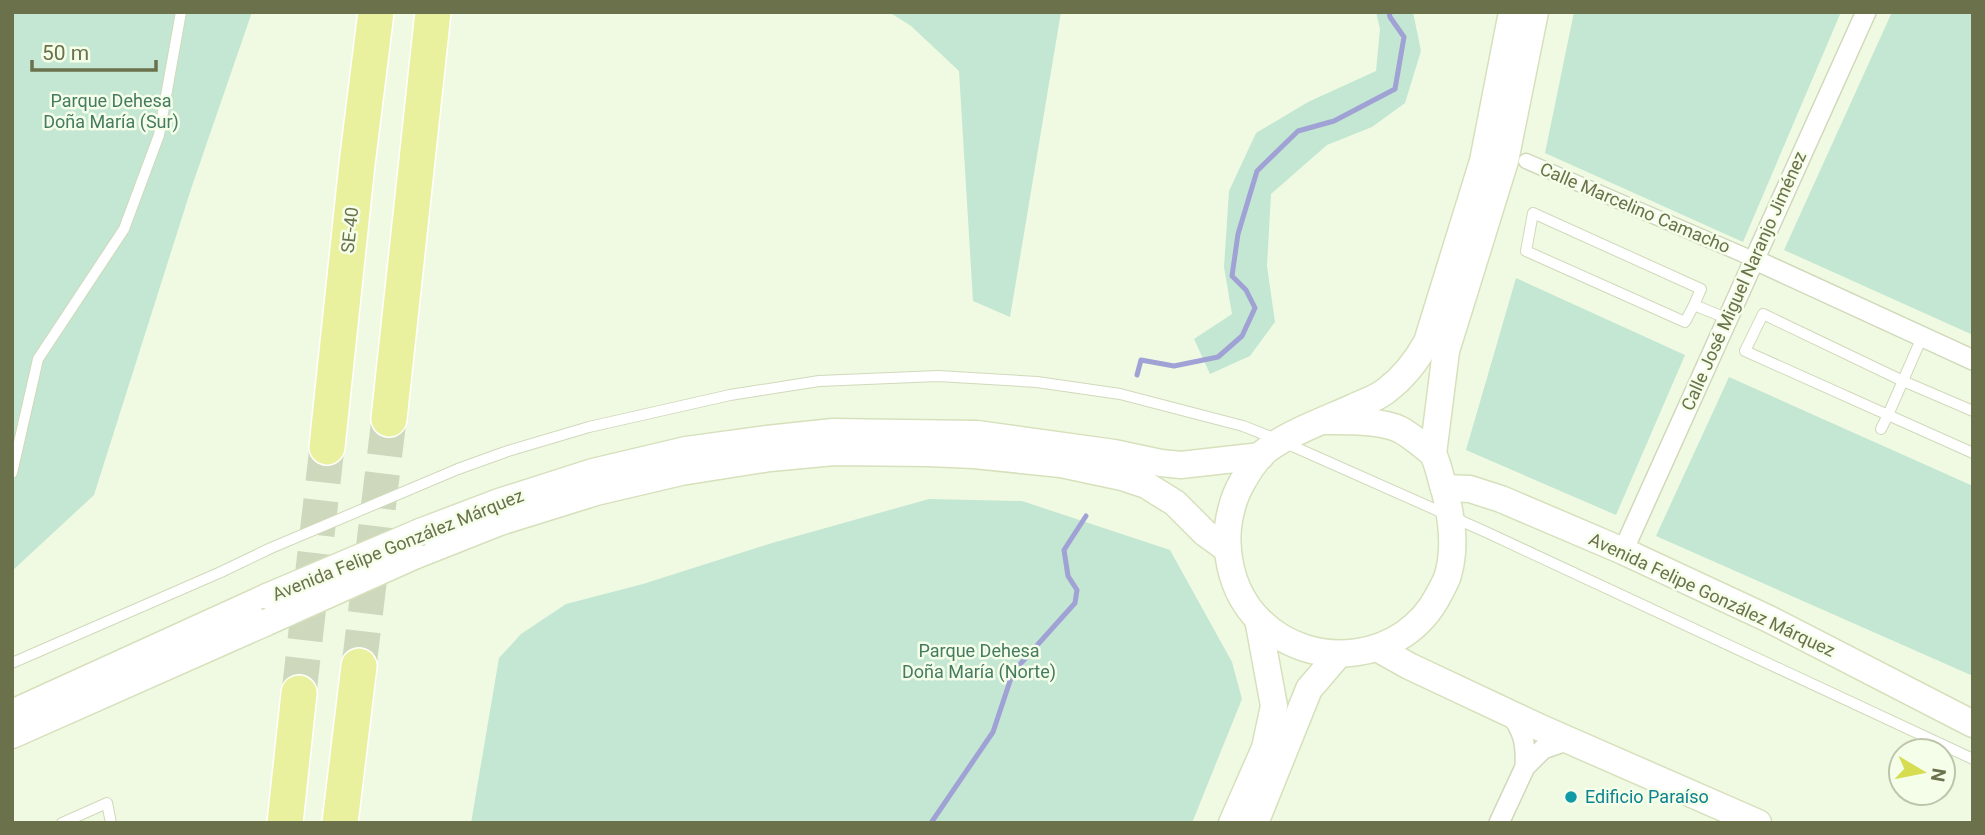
<svg xmlns="http://www.w3.org/2000/svg" width="1985" height="835" font-family="Roboto,sans-serif">
  <style>
    .green { fill: #c3e7d2 }
    .lines { fill: none; stroke-linecap: round; stroke-linejoin: round }
    .stream { stroke: #a0a1d4; stroke-width: 5 }
    .motorway-tunnel { stroke: #ced8bd; stroke-width: 35; stroke-dasharray: 35 18; stroke-linecap: butt }
    .service-casing { stroke: #d0d9ba; stroke-width: 12 }
    .pedestrian-casing { stroke: #d0d9ba; stroke-width: 17 }
    .minor-casing { stroke: #d0d9ba; stroke-width: 22 }
    .secondary-casing { stroke: #d6e0bb; stroke-width: 29 }
    .motorway-casing { stroke: #fff; stroke-width: 38 }
    .service { stroke: #fff; stroke-width: 10 }
    .pedestrian { stroke: #fff; stroke-width: 14 }
    .minor { stroke: #fff; stroke-width: 19 }
    .secondary { stroke: #fff; stroke-width: 26 }
    .motorway { stroke: #eaf19e; stroke-width: 35 }
    .service-bridge-casing { stroke: #d0d9ba; stroke-width: 12; stroke-linecap: butt }
    .secondary-bridge-casing { stroke: #d6e0bb; stroke-width: 29; stroke-linecap: butt }
    .service-bridge { stroke: #fff; stroke-width: 10 }
    .secondary-bridge { stroke: #fff; stroke-width: 26 }
    .culture-dot { fill: #0f9aa8; stroke: #f5fee9; stroke-width: 2.5 }
    .labels { text-anchor: middle; stroke-width: 5; stroke-linejoin: round; paint-order: stroke }
    .park-label { font-size: 18px; fill: #467b63; stroke: #f5fee9 }
    .street-label { font-size: 18px; fill: #6a714b; stroke: #f5fee9 }
    .culture-label { font-size: 18px; fill: #0d838f; stroke: #f5fee9; text-anchor: start }
  </style>
  <rect width="100%" height="100%" fill="#f0fae3"/>
  <g class="green">
    <polygon points="12,12 252,12 191,189 94,495 12,571"/>
    <polygon points="889,12 1061,12 1010,317 973,301 959,71 911,26"/>
    <polygon points="1376,12 1413,12 1421,51 1405,103 1372,127 1327,145 1271,194 1267,266 1275,322 1250,356 1210,374 1194,339 1232,314 1224,267 1229,191 1256,133 1308,102 1376,71 1380,29"/>
    <polygon points="1574,12 1841,12 1743,242 1545,153"/>
    <polygon points="1892,12 1973,12 1973,335 1784,250"/>
    <polygon points="1516,278 1685,355 1616,515 1466,450"/>
    <polygon points="1729,377 1973,486 1973,676 1656,536"/>
    <polygon points="929,499 1022,501 1170,550 1232,662 1242,699 1192,823 471,823 499,658 521,634 566,604 643,584 772,543"/>
  </g>
  <g class="lines">
    <g class="stream">
      <polyline points="1137,375 1141,360 1174,366 1218,357 1242,336 1255,308 1246,290 1232,276 1238,234 1257,171 1298,131 1334,121 1395,89 1404,37 1390,17 1389,12"/>
      <polyline points="931,823 993,732 1013,672 1075,603 1077,590 1068,576 1064,550 1086,516"/>
    </g>
    <g class="motorway-tunnel">
      <polyline points="359,666 389,419"/>
      <polyline points="299,693 327,447"/>
    </g>
    <g class="service-casing">
      <g id="service">
        <polyline points="1694,305 1685,322 1526,251 1533,213 1701,289 1694,305 1726,318"/>
        <polyline points="1922,337 1888,415 1745,351 1763,314 1903,381 1973,411"/>
        <polyline points="1881,429 1888,415 1973,453"/>
        <polyline points="458,469 508,451 589,427 730,395 819,381 938,376 1037,382 1120,394 1243,426 1281,441 1486,532 1973,759"/>
        <polyline points="12,473 38,359 124,229 159,135 181,12"/>
        <polyline points="12,663 221,572"/>
        <polyline points="62,823 107,803 111,823"/>
      </g>
    </g>
    <g class="pedestrian-casing">
      <polyline id="pedestrian" points="1526,161 1753,259"/>
    </g>
    <g class="minor-casing">
      <g id="minor">
        <polyline points="1753,259 1973,360"/>
        <polyline points="1623,551 1866,12"/>
        <path d="M1510,713C1524,733 1526,743 1525,767"/>
        <polyline points="1499,823 1525,767 1543,749 1569,740"/>
      </g>
    </g>
    <g class="secondary-casing">
      <g id="secondary">
        <path d="M1323,421C1344,421 1382,420 1401,430C1408,434 1430,450 1434,456C1439,467 1441,480 1445,492C1452,519 1456,547 1448,575C1446,582 1442,588 1439,594C1405,662 1311,673 1259,620C1230,591 1221,545 1232,507C1236,490 1249,469 1260,456C1279,436 1328,419 1354,407C1364,402 1378,398 1387,390C1404,377 1417,360 1427,342L1483,161L1512,12"/>
        <polyline points="1433,454 1446,351 1505,161 1535,12"/>
        <polyline points="1444,488 1470,489 1501,499 1623,551 1769,619 1973,724"/>
        <polyline points="420,532 499,502 593,472 686,450 767,439 833,432 977,434 1114,453 1161,463 1181,465 1261,456"/>
        <polyline points="414,556 500,522 596,492 681,472 770,458 834,452 928,453 974,455 1061,464 1122,477 1146,485 1175,503 1205,533 1227,549"/>
        <polyline points="1377,648 1409,666 1543,729 1758,823"/>
        <polyline points="12,713 269,596"/>
        <polyline points="12,735 267,622"/>
        <polyline points="1232,823 1265,748 1274,706 1258,619"/>
        <polyline points="1255,823 1309,689 1338,655"/>
      </g>
    </g>
    <g class="motorway-casing">
      <g id="motorway">
        <polyline points="389,419 433,12"/>
        <polyline points="327,447 357,164 376,12"/>
        <polyline points="285,823 299,693"/>
        <polyline points="340,823 359,666"/>
      </g>
    </g>
    <use href="#service" class="service"/>
    <use href="#pedestrian" class="pedestrian"/>
    <use href="#minor" class="minor"/>
    <use href="#secondary" class="secondary"/>
    <use href="#motorway" class="motorway"/>
    <g class="service-bridge-casing">
      <polyline id="service-bridge" points="221,572 271,548 458,469"/>
    </g>
    <g class="secondary-bridge-casing">
      <g id="secondary-bridge">
        <polyline points="269,596 420,532"/>
        <polyline points="267,622 414,556"/>
      </g>
    </g>
    <use href="#service-bridge" class="service-bridge"/>
    <use href="#secondary-bridge" class="secondary-bridge"/>
  </g>
  <circle class="culture-dot" cx="1571" cy="797" r="7"/>
  <g class="labels">
    <g class="park-label">
      <text x="111" y="107">Parque Dehesa<tspan x="111" dy="21">Doña María (Sur)</tspan></text>
      <text x="979" y="657">Parque Dehesa<tspan x="979" dy="21">Doña María (Norte)</tspan></text>
    </g>
    <g class="street-label">
      <text transform="translate(1635 208) rotate(23)" y="6">Calle Marcelino Camacho</text>
      <text transform="translate(350 230) rotate(-84)" y="6">SE-40</text>
      <text transform="translate(1744 281) rotate(-66)" y="6">Calle José Miguel Naranjo Jiménez</text>
      <text transform="translate(398 545) rotate(-22)" y="6">Avenida Felipe González Márquez</text>
      <text transform="translate(1712 595) rotate(25)" y="6">Avenida Felipe González Márquez</text>
    </g>
    <g class="culture-label">
      <text x="1585" y="803">Edificio Paraíso</text>
    </g>
  </g>
  <rect width="1985" height="835" fill="none" stroke="#6a714b" stroke-width="28"/>
  <g transform="translate(1922 772) rotate(100)"><circle r="33" fill="#f5fee9" stroke="#bdc6aa" stroke-width="2"/>
  <path d="M0-5L12 26L0 18L-12 26Z" fill="#d6dd50"/>
  <text y="-10" font-size="19" font-weight="bold" text-anchor="middle" fill="#6a714b">N</text>
  </g>
  <path d="M32 60v10h124v-10" fill="none" stroke="#6a714b" stroke-width="3.5"/>
  <text x="42" y="60" font-size="21" fill="#6a714b" stroke="#f5fee9" stroke-width="5" paint-order="stroke">50 m</text>
</svg>
